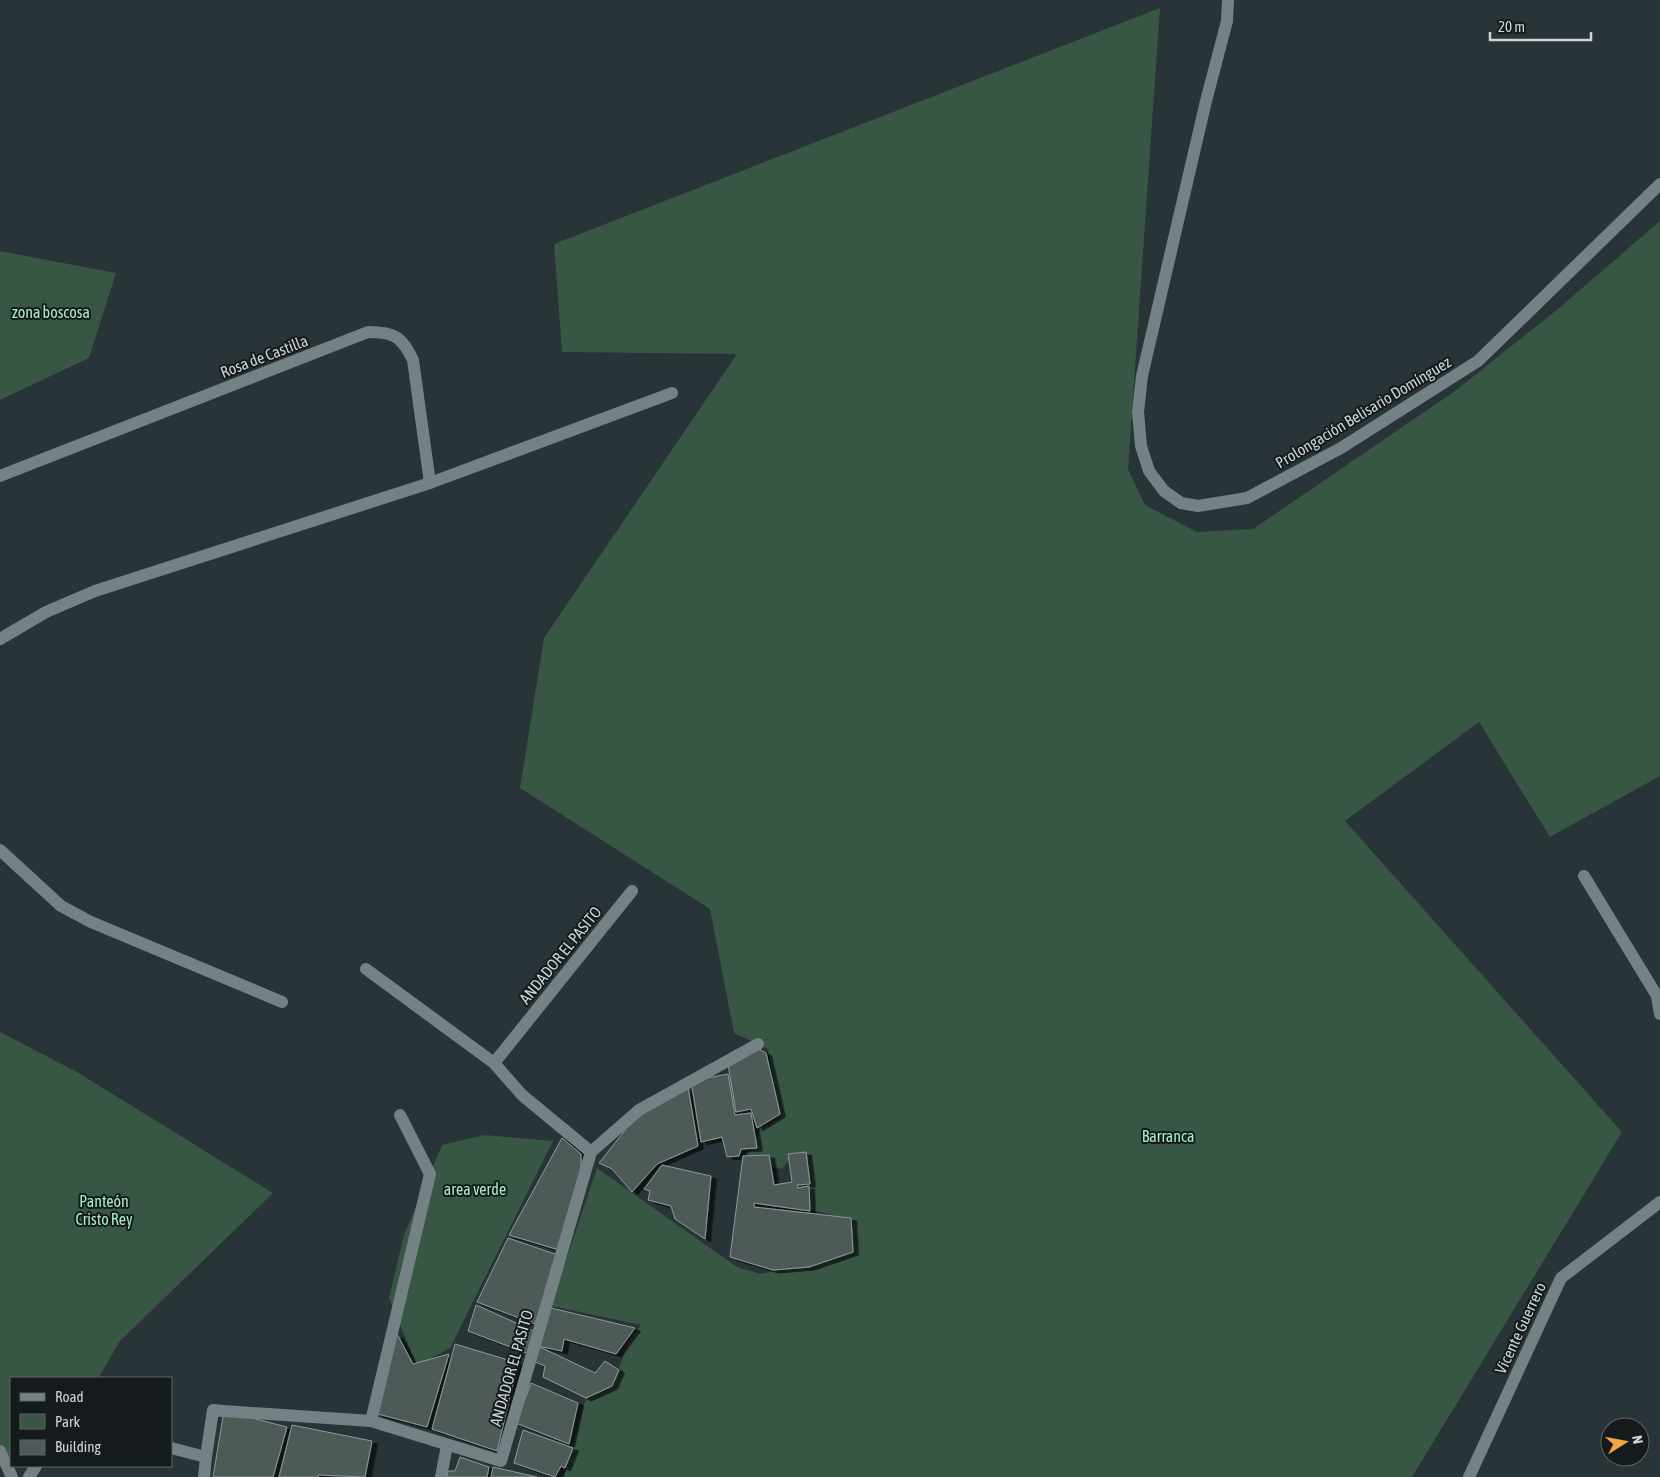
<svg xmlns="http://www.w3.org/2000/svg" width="1660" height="1477" font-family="'Asap Condensed',sans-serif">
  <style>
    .green { fill: #375643 }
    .building { fill: #4d5a59; stroke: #8c9b99; filter: url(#shadow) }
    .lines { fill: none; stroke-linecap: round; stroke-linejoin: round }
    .pedestrian { stroke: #748286; stroke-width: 12 }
    .minor { stroke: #748286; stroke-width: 12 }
    .tertiary { stroke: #748286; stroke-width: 12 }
    .secondary { stroke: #748286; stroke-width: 12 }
    .labels { text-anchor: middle; stroke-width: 4; stroke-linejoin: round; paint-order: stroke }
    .park-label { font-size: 16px; fill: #a8eec3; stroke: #151a1c }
    .street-label { font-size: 16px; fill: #cdd4d6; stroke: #151a1c }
  </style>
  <defs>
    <filter id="shadow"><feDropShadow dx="5.5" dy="3" stdDeviation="0" flood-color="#0009"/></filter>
  </defs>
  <rect width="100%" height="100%" fill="#283437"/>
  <g class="green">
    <polygon points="1160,8 1128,469 1145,505 1197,532 1253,529 1455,391 1559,308 1660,221 1660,776 1550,837 1479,722 1345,821 1622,1132 1412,1477 564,1477 586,1398 612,1386 629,1341 641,1325 547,1305 564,1266 597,1168 737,1267 761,1274 843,1255 836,1216 797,1206 794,1153 782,1169 746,1158 761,1128 780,1118 768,1049 734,1033 710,909 520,788 544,638 737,354 562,352 554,244"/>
    <polygon points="0,251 116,273 89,358 0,400"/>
    <polygon points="0,1032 77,1072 273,1193 119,1342 101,1374 97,1378 11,1378 11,1457 0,1448"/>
    <polygon points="484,1135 553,1141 450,1348 417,1366 389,1298 404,1235 442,1145"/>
  </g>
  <g class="building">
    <polygon points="759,1049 766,1053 780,1114 757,1128 751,1109 736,1112 728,1064"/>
    <polygon points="728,1074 735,1115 751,1113 757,1148 741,1149 739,1156 727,1157 722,1137 701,1142 691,1081"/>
    <polygon points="688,1087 698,1146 657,1164 632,1192 612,1169 599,1163 634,1119"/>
    <polygon points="562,1138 581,1154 581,1178 559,1250 509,1235"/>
    <polygon points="806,1152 810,1184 797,1185 798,1188 809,1186 810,1211 754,1203 754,1207 851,1218 853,1252 809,1267 773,1270 730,1257 743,1156 769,1155 774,1185 792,1182 788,1154"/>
    <polygon points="662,1165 711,1176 705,1239 675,1219 671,1206 648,1200 650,1191 644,1189"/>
    <polygon points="508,1238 558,1255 535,1324 477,1302"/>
    <polygon points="476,1305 534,1331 529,1354 468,1331"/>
    <polygon points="551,1308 635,1328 616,1354 564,1339 562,1351 538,1346"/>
    <polygon points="397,1334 413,1364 449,1354 427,1427 378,1414"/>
    <polygon points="455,1344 518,1363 497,1451 432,1429"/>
    <polygon points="540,1347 595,1373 605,1361 619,1370 612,1386 586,1398 543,1377 545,1366 533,1361"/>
    <polygon points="531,1383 578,1403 569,1444 516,1423"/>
    <polygon points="224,1411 287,1427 273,1477 213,1477"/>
    <polygon points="292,1425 372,1441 365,1477 318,1475 318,1477 279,1477"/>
    <polygon points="523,1430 573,1448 565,1468 561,1466 555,1477 514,1463"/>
    <polygon points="460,1457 489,1467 487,1477 447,1477 448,1471 455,1471"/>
    <polygon points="493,1467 537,1477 491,1477"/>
  </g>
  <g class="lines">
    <g class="pedestrian">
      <polyline points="494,1063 632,891"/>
      <polyline points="591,1152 639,1110 758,1044"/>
      <polyline points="371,1421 430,1174 400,1115"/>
      <polyline points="171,1448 206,1457 213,1410 224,1411 371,1421 501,1461 591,1152 522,1095 494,1063 366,969"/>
      <polyline points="29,1477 36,1466"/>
      <polyline points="204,1477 206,1457"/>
      <polyline points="441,1477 447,1445"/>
    </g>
    <g class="minor">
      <path d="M0,476L368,332C395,332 402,337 413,360L430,483"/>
      <polyline points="0,639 46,612 95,591 430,483 672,393"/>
      <polyline points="0,850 61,906 91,922 282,1002"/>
      <polyline points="1584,876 1657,996 1660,1014"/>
      <polyline points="1469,1477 1561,1278 1660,1202"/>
    </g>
    <polyline class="tertiary" points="0,1451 12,1477"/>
    <polyline class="secondary" points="1228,0 1227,21 1206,101 1142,376 1138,412 1141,446 1149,471 1164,491 1181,503 1198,506 1247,498 1341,448 1478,361 1660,184"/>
  </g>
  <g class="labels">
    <g class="park-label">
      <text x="51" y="318">zona boscosa</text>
      <text x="1168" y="1142">Barranca</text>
      <text x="475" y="1195">area verde</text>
      <text x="104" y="1207">Panteón<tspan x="104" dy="18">Cristo Rey</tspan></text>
    </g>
    <g class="street-label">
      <text transform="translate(264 356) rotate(-21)" y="6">Rosa de Castilla</text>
      <text transform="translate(1363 412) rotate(-31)" y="6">Prolongación Belisario Domínguez</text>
      <text transform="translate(560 955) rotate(-51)" y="6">ANDADOR EL PASITO</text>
      <text transform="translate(1520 1328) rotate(-65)" y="6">Vicente Guerrero</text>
      <text transform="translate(511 1368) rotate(-74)" y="6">ANDADOR EL PASITO</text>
    </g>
  </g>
  <rect x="10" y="1377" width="162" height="90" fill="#151a1c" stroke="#5f6466"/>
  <rect x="20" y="1393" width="25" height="8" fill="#748286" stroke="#5f6466"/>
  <text x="55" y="1402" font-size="15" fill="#cdd4d6">Road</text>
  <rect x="20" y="1414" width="25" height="15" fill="#375643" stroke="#5f6466"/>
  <text x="55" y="1427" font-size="15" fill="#cdd4d6">Park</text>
  <rect x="20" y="1440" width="25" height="15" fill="#4d5a59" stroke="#5f6466"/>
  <text x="55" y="1452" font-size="15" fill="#cdd4d6">Building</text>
  <g transform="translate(1625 1442) rotate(79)"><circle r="24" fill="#151a1c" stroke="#5f6466"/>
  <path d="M0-4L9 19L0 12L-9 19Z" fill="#f4a444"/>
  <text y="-8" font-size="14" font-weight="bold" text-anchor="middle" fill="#cdd4d6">N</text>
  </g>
  <path d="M1490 32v8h101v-8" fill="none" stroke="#cdd4d6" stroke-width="2.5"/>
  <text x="1498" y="32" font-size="15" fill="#cdd4d6" stroke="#151a1c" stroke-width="4" paint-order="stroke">20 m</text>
</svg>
